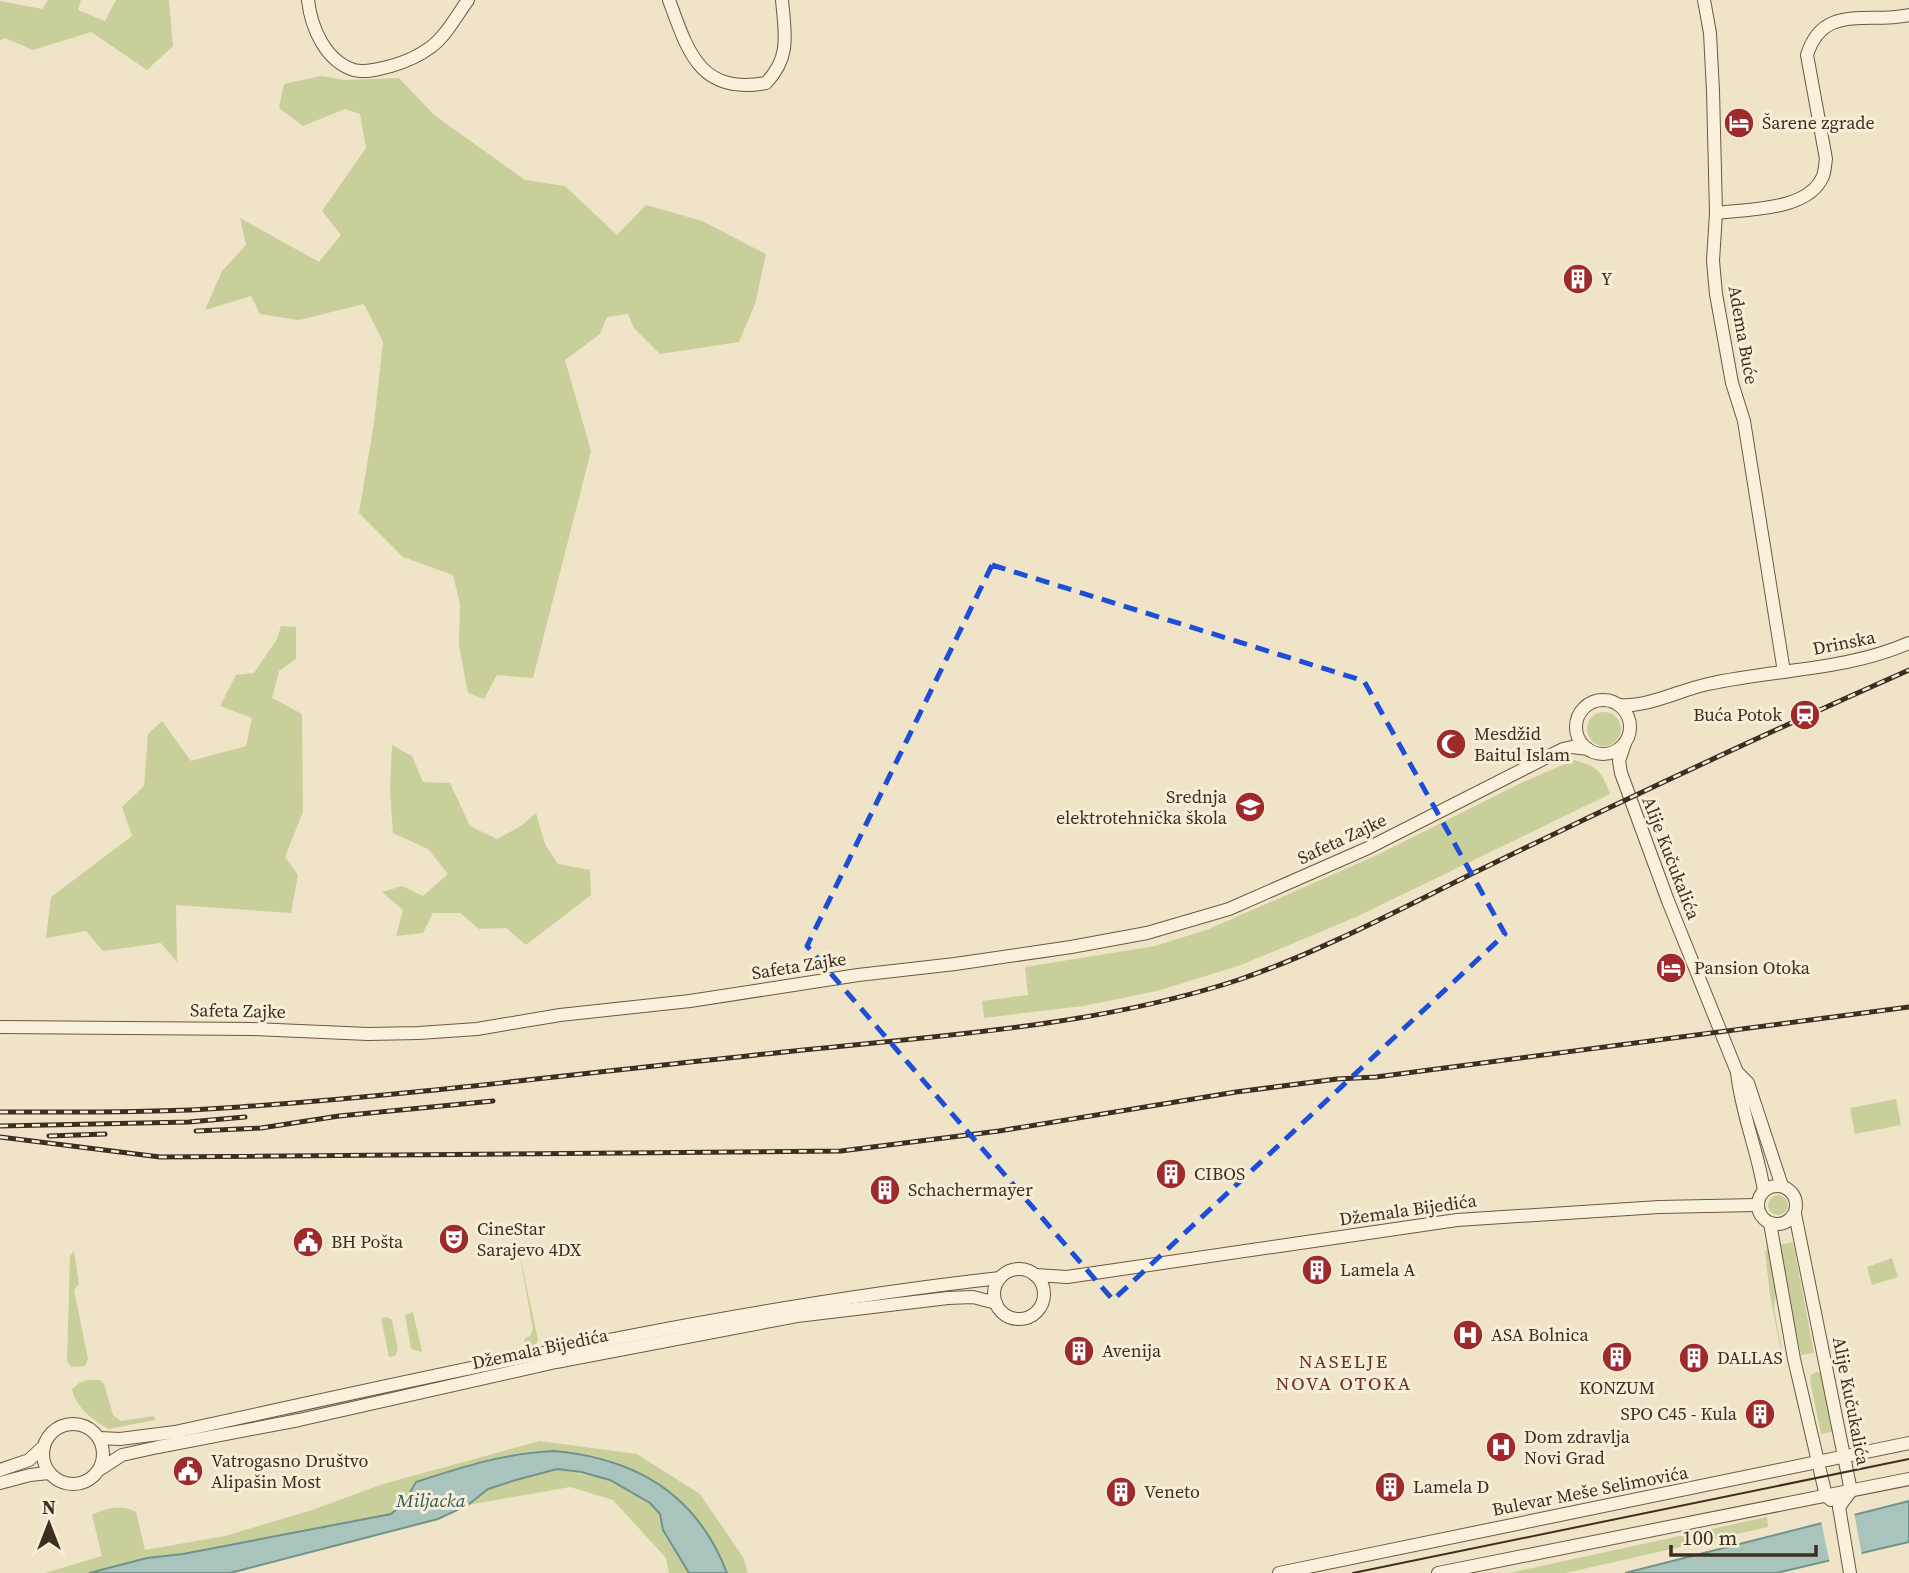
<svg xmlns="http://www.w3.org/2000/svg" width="1909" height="1573" font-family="'Source Serif 4',serif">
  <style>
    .green { fill: #c9cf9b }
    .water { fill: #a9c4bc; stroke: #6f938a; stroke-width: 2 }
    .pier { fill: #f0e4c8 }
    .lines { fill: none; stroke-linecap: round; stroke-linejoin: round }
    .secondary-casing { stroke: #6f573f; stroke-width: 14 }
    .secondary { stroke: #faf1dc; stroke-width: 12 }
    .tram { stroke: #3d2e20; stroke-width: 2 }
    .rail-casing { stroke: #3d2e20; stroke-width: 5 }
    .rail { stroke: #f7eed8; stroke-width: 2.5; stroke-dasharray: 8; stroke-linecap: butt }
    .marked { fill: none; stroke: #1d4ed8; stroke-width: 5; stroke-dasharray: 14 9; stroke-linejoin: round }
    .labels { text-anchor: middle; stroke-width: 6; stroke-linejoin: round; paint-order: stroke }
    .poi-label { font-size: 18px; fill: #3d2e20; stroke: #f7eed8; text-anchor: start }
    .street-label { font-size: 18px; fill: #3d2e20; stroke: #f7eed8 }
    .neighbourhood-label { font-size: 19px; letter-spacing: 2px; fill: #6b2e1e; stroke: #f7eed8 }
    .water-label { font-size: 19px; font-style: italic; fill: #2f5d5a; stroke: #f7eed8 }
  </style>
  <rect width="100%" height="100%" fill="#f0e4c8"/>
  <g class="green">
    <polygon points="48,0 81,0 78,10 105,21 116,0 169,0 173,46 147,70 91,32 33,50 5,38 0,40 0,1 42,9"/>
    <polygon points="321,76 345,80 399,78 434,115 525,180 565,186 617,235 646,205 702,221 766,254 755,304 739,342 660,354 634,328 628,314 607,317 600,334 565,360 591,451 533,678 497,675 484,699 468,693 459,646 460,604 453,575 403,557 359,513 374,423 383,342 364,304 299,320 260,314 251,296 205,310 222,271 246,245 240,218 319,262 341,235 322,211 366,148 360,114 345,109 303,126 279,108 284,84"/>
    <polygon points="281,626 296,627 296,659 279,671 272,698 302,714 303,812 285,857 298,875 291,913 176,905 177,962 161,943 103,951 86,931 46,938 51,897 132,836 122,807 144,786 148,734 162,721 191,761 246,746 252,718 220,706 236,675 254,673 277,639"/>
    <circle cx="1604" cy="729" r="17"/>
    <polygon points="392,745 412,756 423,782 450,783 470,826 497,839 521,826 536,813 545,844 558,864 590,870 591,895 526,945 506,928 479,929 460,913 433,913 423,933 396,936 403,910 382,892 402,886 423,896 448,874 428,849 393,833 390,790"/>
    <path d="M1574,760C1598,766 1602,772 1610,794L1356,917L1241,965L1157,991L1083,1006L984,1018L982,1001L1028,995L1025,967L1155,946L1209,929L1377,855L1521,783Z"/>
    <polygon points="1896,1099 1901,1125 1855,1134 1850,1108"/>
    <circle cx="1778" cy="1205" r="10"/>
    <polygon points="1793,1242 1814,1353 1801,1355 1778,1245"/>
    <polygon points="518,1246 538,1340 535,1346 526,1348 524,1339 530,1336 533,1329"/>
    <polygon points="1769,1248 1776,1293 1774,1308 1783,1356 1782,1356 1770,1295 1765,1252"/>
    <polygon points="74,1251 79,1284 74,1290 88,1359 85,1366 71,1367 67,1361 70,1256"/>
    <polygon points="1892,1258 1898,1277 1872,1285 1867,1267"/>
    <polygon points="413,1312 422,1351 422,1352 411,1349 405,1315"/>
    <polygon points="387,1317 392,1320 398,1350 395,1356 389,1357 381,1318"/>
    <polygon points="1816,1372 1821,1373 1835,1431 1821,1434 1810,1381 1811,1375"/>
    <path d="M88,1380H100L104,1384L113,1415L121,1421L154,1416L155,1420L109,1429C93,1420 76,1408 72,1389L79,1383Z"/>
    <path d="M540,1441L637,1454L700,1494L743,1557L748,1573H727C695,1487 610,1440 519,1453C484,1459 450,1471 417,1482L403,1504L391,1514L183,1554L164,1555L89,1573H45L102,1556L92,1515C105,1508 122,1504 136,1512L145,1550L225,1536L312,1510L383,1484Z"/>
    <polygon points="557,1469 610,1480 650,1503 660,1514 663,1530 689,1573 669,1573 666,1558 613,1500 570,1487 468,1505 488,1489"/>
    <polygon points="1767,1517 1768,1527 1566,1573 1509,1573"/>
  </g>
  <g class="water">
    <path d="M554,1451C635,1458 697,1494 727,1573H689L663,1530L660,1514L650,1503L610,1480L581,1472L557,1469L516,1480L488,1489L468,1505L438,1519L230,1573H89L147,1558L183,1554L391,1514L403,1504L416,1482C462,1467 505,1453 554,1451Z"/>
    <polygon points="1909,1501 1909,1542 1776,1573 1625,1573"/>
  </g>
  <polygon class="pier" points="1854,1512 1862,1556 1830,1564 1821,1521"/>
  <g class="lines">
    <g class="secondary-casing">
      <g id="secondary">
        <path d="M308,0C311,27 325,61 354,70C365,73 380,69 391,66C405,62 419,56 431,47C446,36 457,15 468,0"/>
        <path d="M669,0C688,52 700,95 766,83C791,57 785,34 782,0"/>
        <polyline points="1704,0 1710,33 1713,91 1716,213 1713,261 1716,294 1732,383 1744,421 1784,672"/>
        <path d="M1716,213C1747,209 1809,211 1823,176C1825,171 1825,164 1826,159L1807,55C1823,3 1868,24 1909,15"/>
        <circle cx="1603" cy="727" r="27"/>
        <path d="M1619,705C1646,708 1680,690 1708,684C1775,669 1845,671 1909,643"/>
        <path d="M1625,743L1619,761L1621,773L1668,901L1737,1072C1741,1113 1758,1151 1764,1191"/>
        <polyline points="0,1027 252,1029 368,1034 419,1033 477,1029 560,1015 690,1001 858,975 955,964 1071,947 1147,933 1229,909 1368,848 1563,749 1572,747 1588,749"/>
        <polyline points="1737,1072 1748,1083 1782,1186"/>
        <circle cx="1777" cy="1205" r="19"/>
        <polyline points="1795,1214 1851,1491 1839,1507"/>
        <polyline points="1770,1223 1794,1359 1826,1496 1831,1500"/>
        <circle cx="1019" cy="1294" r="25"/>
        <polyline points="1035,1275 1067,1277 1457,1220 1659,1207 1757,1205"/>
        <circle cx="73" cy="1454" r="30"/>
        <path d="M99,1438L120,1439L175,1432C448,1373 722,1309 1000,1278"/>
        <polyline points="0,1470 29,1460 44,1446"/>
        <polyline points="99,1470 122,1455 158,1447 299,1420 556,1362 797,1316 948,1298 973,1297 996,1303"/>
        <polyline points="0,1483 30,1475 49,1473"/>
        <polyline points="1839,1507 1850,1573"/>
        <polyline points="1279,1573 1909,1443"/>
        <polyline points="1438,1573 1909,1479"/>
      </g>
    </g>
    <use href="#secondary" class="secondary"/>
    <polyline class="tram" points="1353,1573 1909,1459"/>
    <g class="rail-casing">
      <g id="rail">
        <path d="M0,1112C80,1112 160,1113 240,1107C412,1095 584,1073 756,1055C915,1037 1086,1030 1238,980C1326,950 1409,904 1492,864C1630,797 1769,732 1909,670"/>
        <polyline points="0,1126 189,1122 245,1117"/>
        <polyline points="196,1131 261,1128 339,1116 493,1101"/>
        <polyline points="49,1136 105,1134"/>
        <polyline points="0,1137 160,1157 841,1151 999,1131 1236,1092 1337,1079 1376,1077 1909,1007"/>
      </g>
    </g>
    <use href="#rail" class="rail"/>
  </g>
  <path class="marked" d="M992,565L1364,681L1505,934L1113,1300L807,946Z"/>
  <defs>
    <g id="hotel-disc" transform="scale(1.575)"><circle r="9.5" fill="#9e2a2b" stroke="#f7eed8"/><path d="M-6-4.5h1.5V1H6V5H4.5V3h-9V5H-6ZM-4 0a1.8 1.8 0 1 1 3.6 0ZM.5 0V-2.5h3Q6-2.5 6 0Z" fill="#fff"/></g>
    <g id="building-disc" transform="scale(1.575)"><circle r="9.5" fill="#9e2a2b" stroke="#f7eed8"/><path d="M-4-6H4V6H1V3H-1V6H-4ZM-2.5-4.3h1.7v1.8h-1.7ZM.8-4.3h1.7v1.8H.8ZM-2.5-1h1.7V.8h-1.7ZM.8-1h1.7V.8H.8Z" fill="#fff"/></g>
    <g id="station-disc" transform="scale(1.575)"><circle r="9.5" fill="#9e2a2b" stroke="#f7eed8"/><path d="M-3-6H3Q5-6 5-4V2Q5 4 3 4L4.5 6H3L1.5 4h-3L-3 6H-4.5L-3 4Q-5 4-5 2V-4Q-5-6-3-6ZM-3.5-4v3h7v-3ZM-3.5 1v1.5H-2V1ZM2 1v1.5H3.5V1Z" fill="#fff"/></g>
    <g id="mosque-disc" transform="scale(1.575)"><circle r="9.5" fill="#9e2a2b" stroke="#f7eed8"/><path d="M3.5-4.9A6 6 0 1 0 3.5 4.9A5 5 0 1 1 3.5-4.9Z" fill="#fff"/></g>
    <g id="school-disc" transform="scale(1.575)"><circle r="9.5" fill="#9e2a2b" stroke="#f7eed8"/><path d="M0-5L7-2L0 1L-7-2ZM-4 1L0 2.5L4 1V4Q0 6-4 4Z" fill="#fff"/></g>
    <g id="theatre-disc" transform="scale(1.575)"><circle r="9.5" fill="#9e2a2b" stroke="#f7eed8"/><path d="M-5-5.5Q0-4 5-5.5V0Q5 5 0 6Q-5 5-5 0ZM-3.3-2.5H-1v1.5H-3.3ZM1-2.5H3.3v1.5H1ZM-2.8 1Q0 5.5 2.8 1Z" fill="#fff"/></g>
    <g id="civic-disc" transform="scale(1.575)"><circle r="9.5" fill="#9e2a2b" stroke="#f7eed8"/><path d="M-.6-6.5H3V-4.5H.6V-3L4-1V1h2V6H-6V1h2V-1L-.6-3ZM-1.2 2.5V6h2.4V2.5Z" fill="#fff"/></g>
    <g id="hospital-disc" transform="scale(1.575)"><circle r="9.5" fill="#9e2a2b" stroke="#f7eed8"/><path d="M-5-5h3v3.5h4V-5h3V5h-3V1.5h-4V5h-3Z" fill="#fff"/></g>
  </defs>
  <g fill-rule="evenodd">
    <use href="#hotel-disc" x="1739" y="123"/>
    <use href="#building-disc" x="1578" y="279"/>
    <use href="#station-disc" x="1805" y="715"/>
    <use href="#mosque-disc" x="1451" y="744"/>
    <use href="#school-disc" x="1250" y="807"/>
    <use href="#hotel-disc" x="1671" y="968"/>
    <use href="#building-disc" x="1171" y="1174"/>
    <use href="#building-disc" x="885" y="1190"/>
    <use href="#theatre-disc" x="454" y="1239"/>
    <use href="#civic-disc" x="308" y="1242"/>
    <use href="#building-disc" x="1317" y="1270"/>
    <use href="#hospital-disc" x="1468" y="1335"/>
    <use href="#building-disc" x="1079" y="1351"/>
    <use href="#building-disc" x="1617" y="1357"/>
    <use href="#building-disc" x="1694" y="1358"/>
    <use href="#building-disc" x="1760" y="1414"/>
    <use href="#hospital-disc" x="1501" y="1447"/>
    <use href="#civic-disc" x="188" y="1471"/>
    <use href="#building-disc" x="1390" y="1487"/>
    <use href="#building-disc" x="1121" y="1492"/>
  </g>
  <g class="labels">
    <g class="poi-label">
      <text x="1762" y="129">Šarene zgrade</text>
      <text x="1601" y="285">Y</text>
      <text x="1782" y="721" text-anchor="end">Buća Potok</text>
      <text x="1474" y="740">Mesdžid<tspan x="1474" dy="21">Baitul Islam</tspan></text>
      <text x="1227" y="803" text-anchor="end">Srednja<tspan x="1227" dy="21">elektrotehnička škola</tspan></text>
      <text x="1694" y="974">Pansion Otoka</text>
      <text x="1194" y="1180">CIBOS</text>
      <text x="908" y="1196">Schachermayer</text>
      <text x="477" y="1235">CineStar<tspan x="477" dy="21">Sarajevo 4DX</tspan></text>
      <text x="331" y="1248">BH Pošta</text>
      <text x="1340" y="1276">Lamela A</text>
      <text x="1491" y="1341">ASA Bolnica</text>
      <text x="1102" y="1357">Avenija</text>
      <text x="1717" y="1364">DALLAS</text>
      <text x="1617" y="1394" text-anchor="middle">KONZUM</text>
      <text x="1737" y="1420" text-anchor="end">SPO C45 - Kula</text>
      <text x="1524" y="1443">Dom zdravlja<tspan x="1524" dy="21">Novi Grad</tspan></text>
      <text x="211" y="1467">Vatrogasno Društvo<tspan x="211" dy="21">Alipašin Most</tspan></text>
      <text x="1413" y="1493">Lamela D</text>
      <text x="1144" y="1498">Veneto</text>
    </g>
    <g class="street-label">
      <text transform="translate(1743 335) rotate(80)" y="6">Adema Buće</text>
      <text transform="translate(1844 643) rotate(-11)" y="6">Drinska</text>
      <text transform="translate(1342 839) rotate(-25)" y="6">Safeta Zajke</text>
      <text transform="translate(1671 858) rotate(69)" y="6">Alije Kučukalića</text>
      <text transform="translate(799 966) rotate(-9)" y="6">Safeta Zajke</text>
      <text transform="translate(238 1011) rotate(1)" y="6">Safeta Zajke</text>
      <text transform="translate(1408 1210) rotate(-8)" y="6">Džemala Bijedića</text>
      <text transform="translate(540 1349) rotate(-12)" y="6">Džemala Bijedića</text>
      <text transform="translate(1851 1401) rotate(79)" y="6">Alije Kučukalića</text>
      <text transform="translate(1590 1491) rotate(-11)" y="6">Bulevar Meše Selimovića</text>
    </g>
    <g class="neighbourhood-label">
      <text x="1344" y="1368">NASELJE<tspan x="1344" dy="22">NOVA OTOKA</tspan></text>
    </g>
    <g class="water-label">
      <text x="431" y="1507">Miljacka</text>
    </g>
  </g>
  <g transform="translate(49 1524)" stroke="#f7eed8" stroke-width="5" paint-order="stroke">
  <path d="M0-5L12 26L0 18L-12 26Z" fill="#3d2e20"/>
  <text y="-10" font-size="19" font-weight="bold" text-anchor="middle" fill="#3d2e20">N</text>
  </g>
  <path d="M1671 1545v10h145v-10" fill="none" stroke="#3d2e20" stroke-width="3.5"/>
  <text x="1682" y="1545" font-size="21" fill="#3d2e20" stroke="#f7eed8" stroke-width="5" paint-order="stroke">100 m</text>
</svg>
